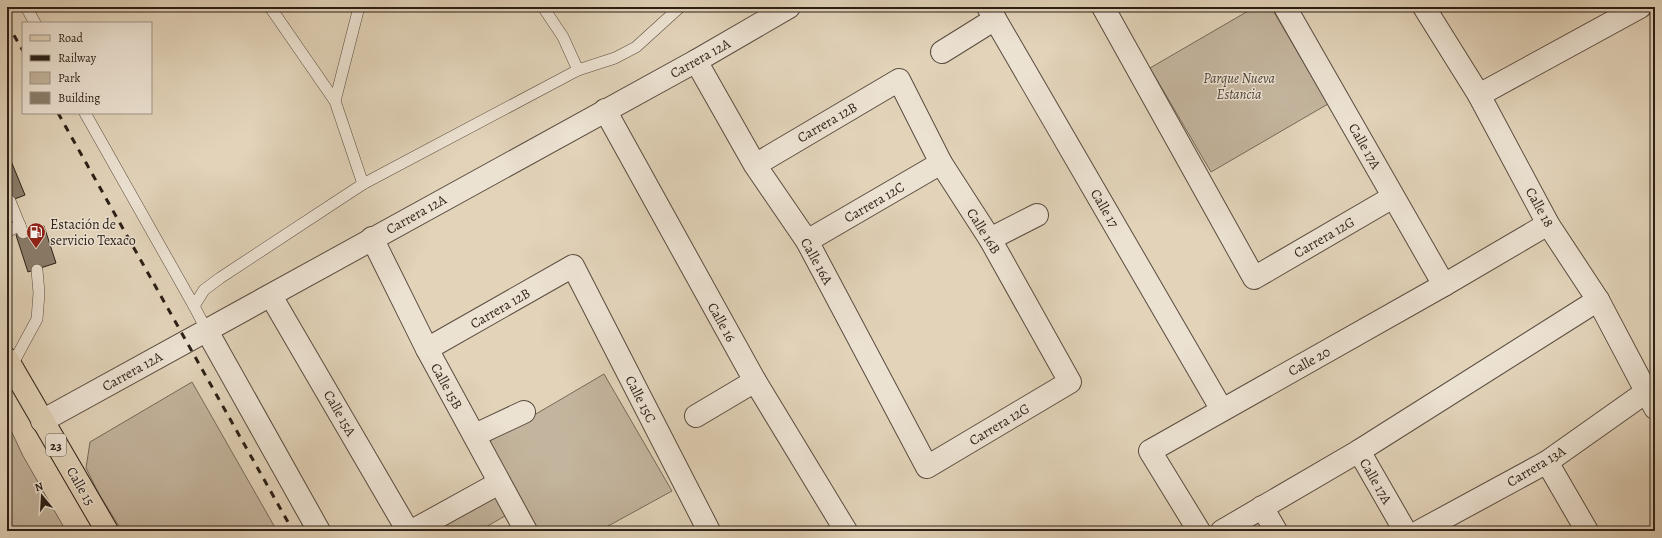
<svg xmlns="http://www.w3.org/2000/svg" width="1662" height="538" font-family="Alegreya,serif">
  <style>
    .green { fill: #c3b49d; stroke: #776a5a }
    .building { fill: #8a7d6b; stroke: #2b1f16 }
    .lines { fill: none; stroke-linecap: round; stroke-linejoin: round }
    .lane-casing { stroke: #594c3f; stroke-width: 12 }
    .street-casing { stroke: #594c3f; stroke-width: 24 }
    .primary-casing { stroke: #2b1f16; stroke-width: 24 }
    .lane { stroke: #ece2d2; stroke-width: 11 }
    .street { stroke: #ece2d2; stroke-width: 22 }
    .primary { stroke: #e2d3b9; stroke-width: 22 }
    .rail { stroke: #2b1f16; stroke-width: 3; stroke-dasharray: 7 7; stroke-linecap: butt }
    .labels { text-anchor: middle; stroke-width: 3; stroke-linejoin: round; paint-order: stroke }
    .shield { fill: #ece2d2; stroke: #655a4e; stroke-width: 1 }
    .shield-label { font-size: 13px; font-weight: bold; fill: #2b1f16 }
    .street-label { font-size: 14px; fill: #2b1f16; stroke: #ece2d2 }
    .park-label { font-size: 14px; font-style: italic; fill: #514438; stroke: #ece2d2 }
    .poi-label { font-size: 14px; fill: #2b1f16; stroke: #ece2d2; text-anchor: start }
  </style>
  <rect width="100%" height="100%" fill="#e2d3b9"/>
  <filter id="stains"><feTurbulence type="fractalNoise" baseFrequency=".005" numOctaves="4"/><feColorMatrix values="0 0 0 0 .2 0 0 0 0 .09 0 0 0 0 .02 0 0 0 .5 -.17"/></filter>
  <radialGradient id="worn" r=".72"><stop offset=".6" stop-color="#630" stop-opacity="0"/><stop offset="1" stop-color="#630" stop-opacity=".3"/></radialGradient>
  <g class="green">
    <polygon points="1255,7 1271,7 1328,104 1211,172 1150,68"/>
    <polygon points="604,374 672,491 599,531 532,531 483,445"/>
    <polygon points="192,382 277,531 122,531 99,494 86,468 90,442"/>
    <polygon points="7,422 23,456 66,531 7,531"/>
    <polygon points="506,490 517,509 479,531 436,531"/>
  </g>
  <g class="building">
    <polygon points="11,161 25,195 7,202 7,163"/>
    <polygon points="44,226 56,263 28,272 16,235"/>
  </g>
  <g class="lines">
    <g class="lane-casing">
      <g id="lane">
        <polyline points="26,7 35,23"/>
        <polyline points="270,7 335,101 363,184"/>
        <polyline points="543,7 563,37 578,70"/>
        <polyline points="335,101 359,7"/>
        <polyline points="85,113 194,306"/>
        <polyline points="10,201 23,233"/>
        <polyline points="7,232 20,225"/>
        <polyline points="207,331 194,306 204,290 220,278 363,184 578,70 615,58 636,47 680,7"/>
        <polyline points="11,367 37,319 39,293 37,270"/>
      </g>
    </g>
    <g class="street-casing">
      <g id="street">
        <polyline points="988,7 1222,410"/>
        <polyline points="1103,7 1254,278 1393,197"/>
        <polyline points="1285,7 1444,285"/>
        <polyline points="1424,7 1479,95 1548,224 1598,300 1655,408"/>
        <polyline points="942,52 995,19"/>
        <polyline points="696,61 755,165 807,241 927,467 1070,382 990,239 941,163 899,80 755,165"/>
        <polyline points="1479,95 1640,7"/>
        <polyline points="605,110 755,381 846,531"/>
        <polyline points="372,238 427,349 526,531"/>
        <polyline points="990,239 1037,215"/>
        <polyline points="807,241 941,163"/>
        <polyline points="271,296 408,531"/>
        <polyline points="207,331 319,531"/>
        <polyline points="427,349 573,266 709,531"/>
        <polyline points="696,416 755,381"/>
        <polyline points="42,421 696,61 789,7"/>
        <polyline points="475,435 524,412"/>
        <polyline points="1359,451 1405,531"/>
        <polyline points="1547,462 1587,531"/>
        <polyline points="1262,507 1276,531"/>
        <polyline points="412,531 499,483"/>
        <polyline points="1199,531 1150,451 1444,285 1548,224"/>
        <polyline points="1222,531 1359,451 1598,300"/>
        <polyline points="1420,531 1547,462 1646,392"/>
      </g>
    </g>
    <g class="primary-casing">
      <polyline id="primary" points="7,359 107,531"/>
    </g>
    <use href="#lane" class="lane"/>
    <use href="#street" class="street"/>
    <use href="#primary" class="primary"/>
    <g class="rail">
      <polyline points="7,23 23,51"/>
      <polyline points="58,113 293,531"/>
    </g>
  </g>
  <defs>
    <g id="fuel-pin" transform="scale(1)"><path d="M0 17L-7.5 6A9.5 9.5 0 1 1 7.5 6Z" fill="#8f2418" stroke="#ece2d2"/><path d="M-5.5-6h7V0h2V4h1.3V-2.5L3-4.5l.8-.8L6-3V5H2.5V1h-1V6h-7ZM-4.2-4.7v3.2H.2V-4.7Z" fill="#fff"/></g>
  </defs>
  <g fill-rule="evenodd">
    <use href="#fuel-pin" x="36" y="232"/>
  </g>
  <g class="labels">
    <rect class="shield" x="46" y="434" width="20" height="22" rx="3"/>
    <g class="shield-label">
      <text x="56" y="450">23</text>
    </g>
    <g class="street-label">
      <text transform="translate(700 58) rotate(-29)" y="5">Carrera 12A</text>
      <text transform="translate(827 122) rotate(-30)" y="5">Carrera 12B</text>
      <text transform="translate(1365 146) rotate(60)" y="5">Calle 17A</text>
      <text transform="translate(874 202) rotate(-30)" y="5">Carrera 12C</text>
      <text transform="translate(1540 207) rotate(61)" y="5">Calle 18</text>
      <text transform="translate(1105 208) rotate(60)" y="5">Calle 17</text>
      <text transform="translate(416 214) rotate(-29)" y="5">Carrera 12A</text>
      <text transform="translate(984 231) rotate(58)" y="5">Calle 16B</text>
      <text transform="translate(1324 237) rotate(-30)" y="5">Carrera 12G</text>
      <text transform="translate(817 261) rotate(61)" y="5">Calle 16A</text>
      <text transform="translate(500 308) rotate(-30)" y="5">Carrera 12B</text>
      <text transform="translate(722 322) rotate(61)" y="5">Calle 16</text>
      <text transform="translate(1309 361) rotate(-29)" y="5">Calle 20</text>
      <text transform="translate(132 371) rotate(-29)" y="5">Carrera 12A</text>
      <text transform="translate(447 386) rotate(61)" y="5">Calle 15B</text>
      <text transform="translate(641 399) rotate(63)" y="5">Calle 15C</text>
      <text transform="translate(340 413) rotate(60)" y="5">Calle 15A</text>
      <text transform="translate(999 424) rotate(-31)" y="5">Carrera 12G</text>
      <text transform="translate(1536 466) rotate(-31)" y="5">Carrera 13A</text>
      <text transform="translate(1376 481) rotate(60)" y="5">Calle 17A</text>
      <text transform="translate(81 486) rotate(60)" y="5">Calle 15</text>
    </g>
    <g class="park-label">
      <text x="1239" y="83">Parque Nueva<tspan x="1239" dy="16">Estancia</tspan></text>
    </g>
    <g class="poi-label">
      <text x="50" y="229">Estación de<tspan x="50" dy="16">servicio Texaco</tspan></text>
    </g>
  </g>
  <rect width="1662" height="538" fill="none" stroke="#e2d3b9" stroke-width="24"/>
  <rect x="8" y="8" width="1646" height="522" fill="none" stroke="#2b1f16" stroke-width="2"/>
  <rect x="12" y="12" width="1638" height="514" fill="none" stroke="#2b1f16"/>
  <rect x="22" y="22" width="130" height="92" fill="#ece2d2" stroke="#9f9487"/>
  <rect x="30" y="35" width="20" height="6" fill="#e2d3b9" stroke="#9f9487"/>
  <text x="58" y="42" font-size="12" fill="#2b1f16">Road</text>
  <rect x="30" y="55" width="20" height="6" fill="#2b1f16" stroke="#9f9487"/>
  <text x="58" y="62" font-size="12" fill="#2b1f16">Railway</text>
  <rect x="30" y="72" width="20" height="12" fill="#c3b49d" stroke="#9f9487"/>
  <text x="58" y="82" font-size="12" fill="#2b1f16">Park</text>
  <rect x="30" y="92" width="20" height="12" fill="#8a7d6b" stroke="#9f9487"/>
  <text x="58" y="102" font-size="12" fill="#2b1f16">Building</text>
  <g transform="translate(42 496) rotate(342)" stroke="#ece2d2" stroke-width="3" paint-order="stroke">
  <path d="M0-3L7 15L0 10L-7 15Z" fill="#2b1f16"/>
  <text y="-6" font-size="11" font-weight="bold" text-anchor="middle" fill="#2b1f16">N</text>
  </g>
  <rect width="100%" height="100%" filter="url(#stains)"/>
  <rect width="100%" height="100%" fill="url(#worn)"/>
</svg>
